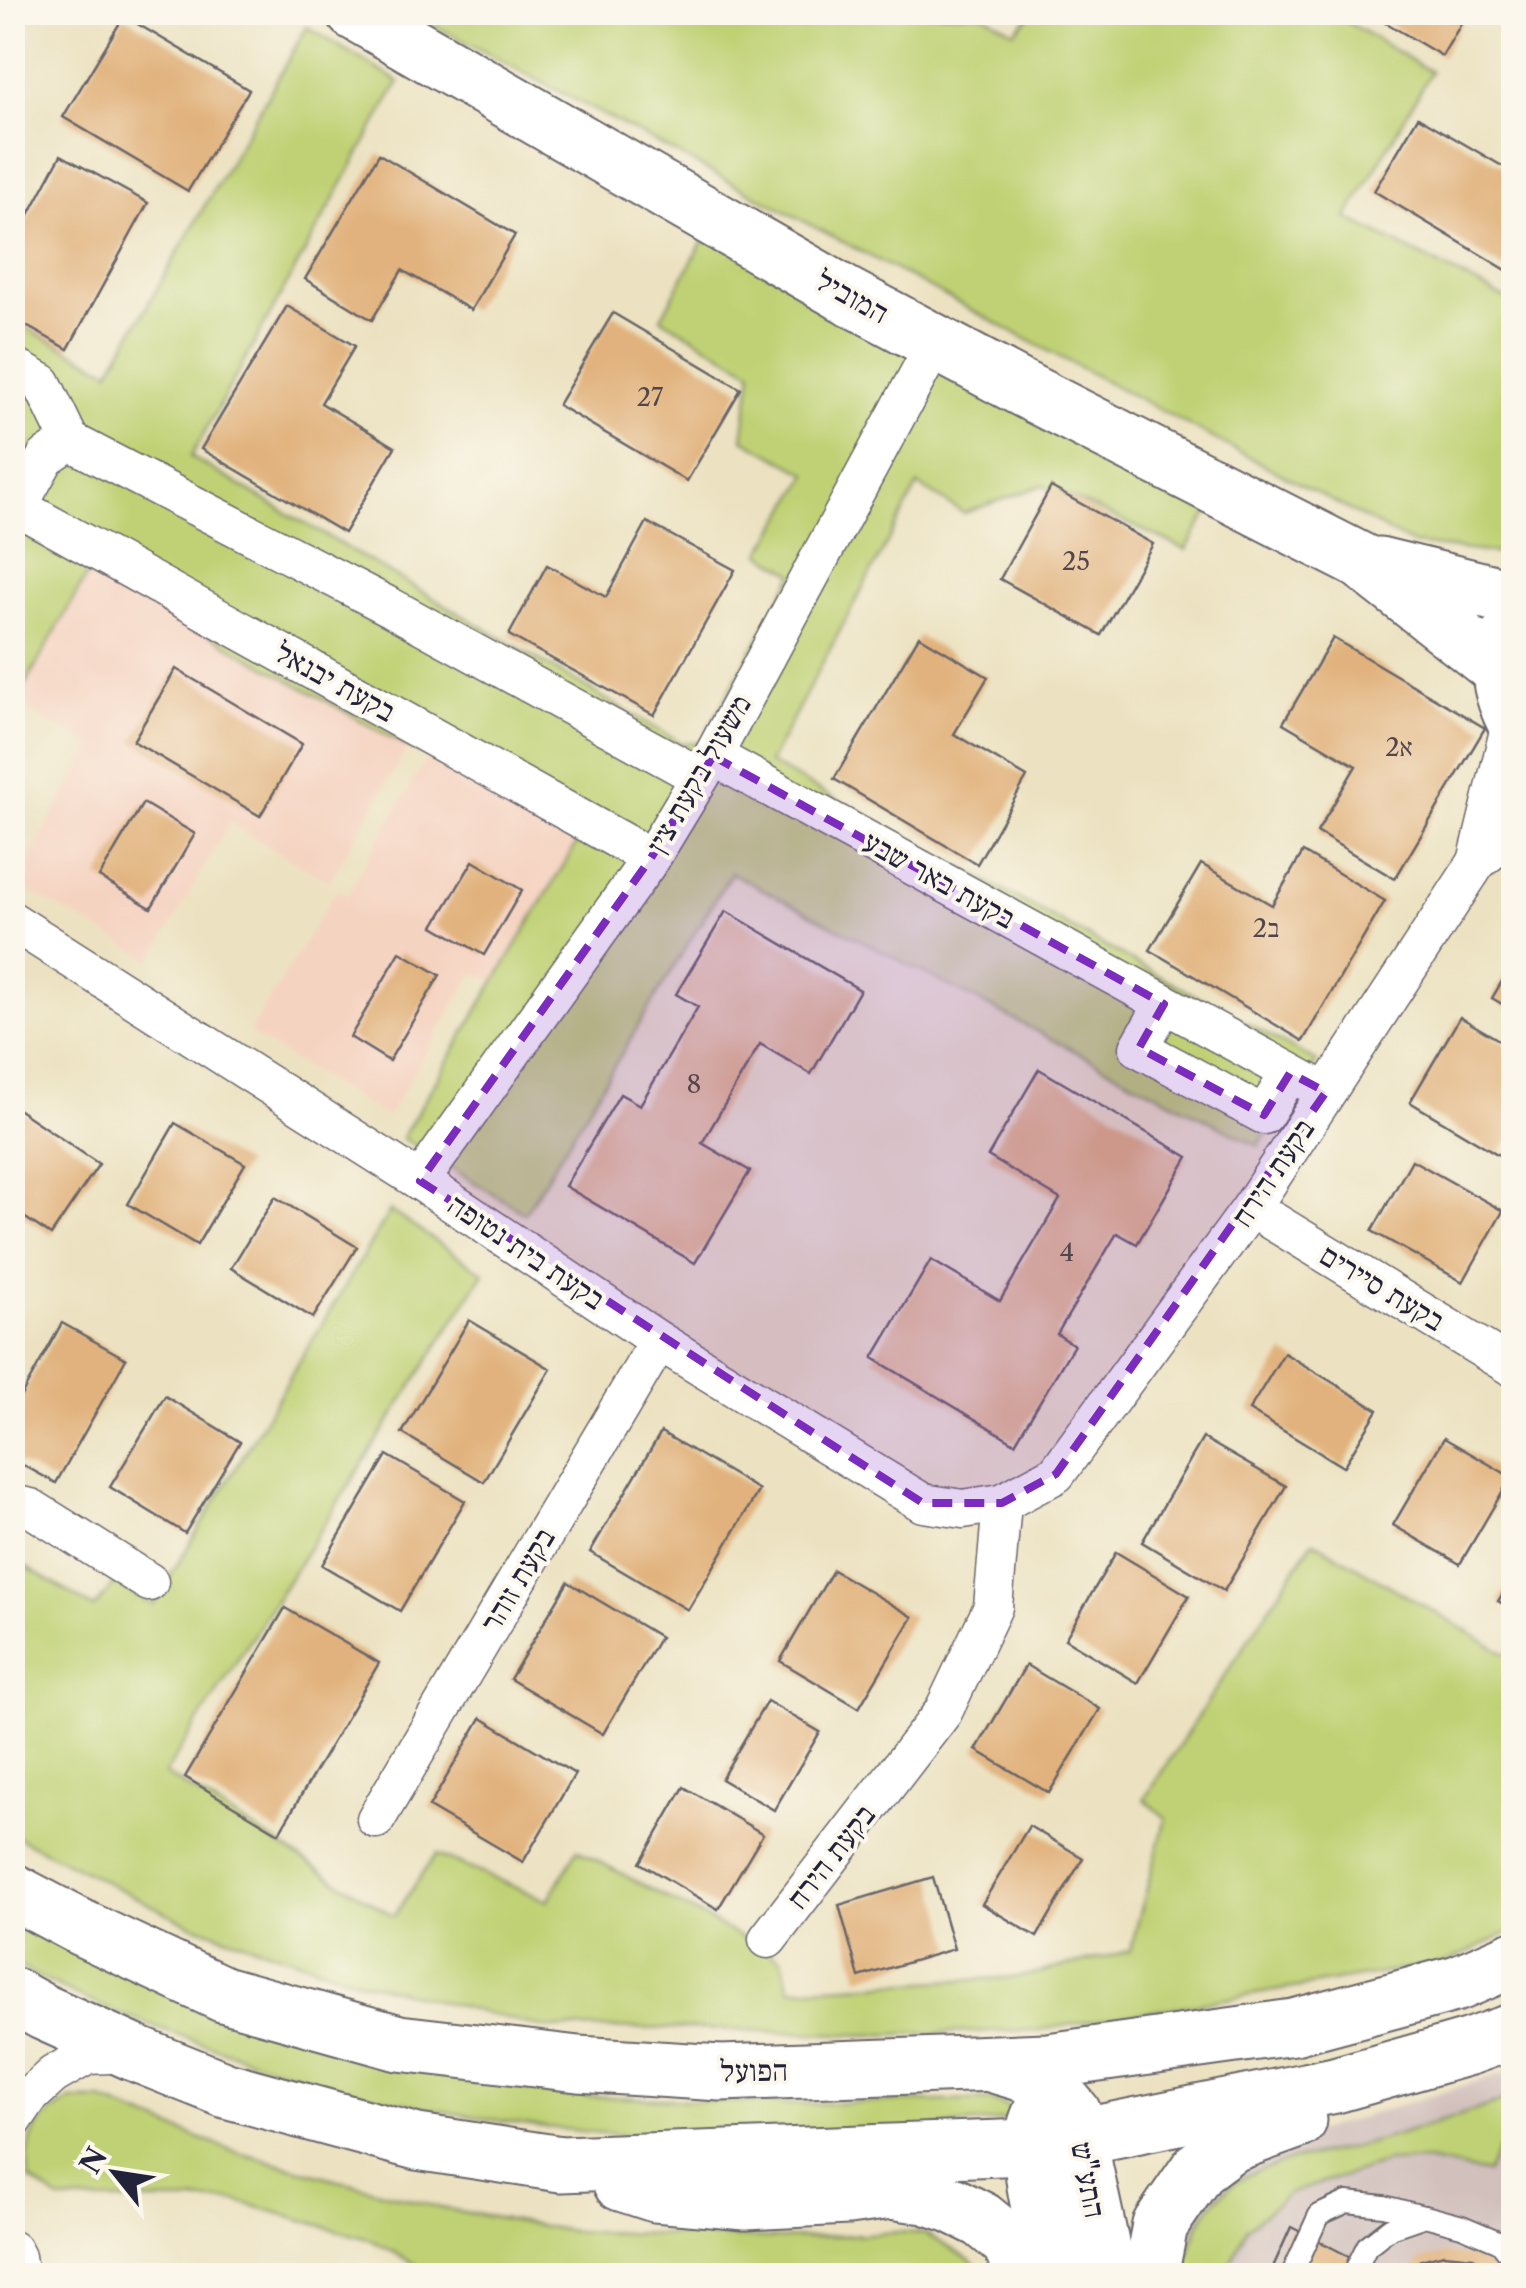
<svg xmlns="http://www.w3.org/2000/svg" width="1526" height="2288" font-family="'Libre Caslon Text','Frank Ruhl Libre',serif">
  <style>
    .built { fill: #f5d3c1 }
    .industrial { fill: #d1c0bc }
    .green { fill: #c0d174; stroke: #717a58; stroke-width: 2.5 }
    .building { fill: #e1b27d }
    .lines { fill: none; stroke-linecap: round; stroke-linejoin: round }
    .lane-casing { stroke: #69656a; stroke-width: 24 }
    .street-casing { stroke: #69656a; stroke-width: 41 }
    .secondary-casing { stroke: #69656a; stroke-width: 59 }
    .lane { stroke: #fff; stroke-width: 20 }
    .street { stroke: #fff; stroke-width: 38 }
    .secondary { stroke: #fff; stroke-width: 55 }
    .marked { fill: #7b2cbf; fill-opacity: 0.2; stroke: #7b2cbf; stroke-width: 8; stroke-dasharray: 20 12; stroke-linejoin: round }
    .labels { text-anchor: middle; stroke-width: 8; stroke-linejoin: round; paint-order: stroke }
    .number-label { font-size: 25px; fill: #52464c }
    .street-label { font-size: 30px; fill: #22223b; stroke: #fbf7ec }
  </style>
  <rect width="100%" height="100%" fill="#fbf7ec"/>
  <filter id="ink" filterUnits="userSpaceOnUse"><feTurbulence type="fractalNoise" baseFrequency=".01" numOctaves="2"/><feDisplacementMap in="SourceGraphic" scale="20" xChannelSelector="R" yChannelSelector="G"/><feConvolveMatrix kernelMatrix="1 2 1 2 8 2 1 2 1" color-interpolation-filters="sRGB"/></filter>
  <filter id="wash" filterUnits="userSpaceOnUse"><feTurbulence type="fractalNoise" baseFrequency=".0048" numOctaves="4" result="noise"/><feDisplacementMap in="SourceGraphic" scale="40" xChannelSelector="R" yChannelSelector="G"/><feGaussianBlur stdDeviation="2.25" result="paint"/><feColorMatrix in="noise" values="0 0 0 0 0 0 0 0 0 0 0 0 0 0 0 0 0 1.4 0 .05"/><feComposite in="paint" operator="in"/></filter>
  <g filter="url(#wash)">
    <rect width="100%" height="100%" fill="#ece2c1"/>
    <g class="built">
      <polygon points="91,568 408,747 329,881 229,823 152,960 15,883 92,746 15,702"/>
      <polygon points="428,756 577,843 495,982 474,973 387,1117 249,1033 337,889 347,895"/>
    </g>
    <polygon class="industrial" points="1513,2070 1513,2275 1164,2276 1204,2189 1286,2141"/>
    <g class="green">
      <polygon points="981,13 1014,31 1033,13 1332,13 1431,72 1347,218 1513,303 1513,555 1413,544 411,13"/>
      <polygon points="307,27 399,82 191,457 681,743 701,743 794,574 761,553 808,474 743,439 752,371 661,318 710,228 1215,502 1186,550 1043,485 964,513 918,485 769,763 1317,1062 1258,1146 731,873 525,1213 402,1138 577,843 429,756 408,747 91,568 13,706 13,520 30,448 13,429 13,322 110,371"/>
      <polygon points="390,1211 484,1273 165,1774 394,1916 436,1854 548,1901 577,1850 782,1959 790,1989 1020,1977 1130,1951 1166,1818 1144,1799 1313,1541 1513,1658 1513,1931 1445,1963 1039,2030 868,2035 700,2029 544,2028 354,1979 189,1924 13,1835 12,1558 94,1608 115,1583 153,1605"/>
      <path d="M13,1920L390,2063L560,2095L792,2104L987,2100L1004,2105L1014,2113L1008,2120C948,2125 887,2134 827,2137C694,2144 557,2134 427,2108C352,2093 279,2070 208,2045C141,2022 74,1999 13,1963Z"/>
      <path d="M1513,2098V2120L1487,2173L1426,2161L1387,2162L1288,2194L1247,2228L1225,2275H1184C1190,2242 1200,2211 1228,2188C1259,2161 1319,2156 1359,2146C1411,2132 1462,2114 1513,2098Z"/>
      <path d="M70,2100H101L232,2151L441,2208L570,2231L784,2239L900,2232L926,2234L970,2260L983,2275L594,2276L575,2270L551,2276L435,2275L371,2240L237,2201H61L29,2179C26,2135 33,2123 70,2100Z"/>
    </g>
    <g id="blocks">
      <g class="building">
        <polygon points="1368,12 1468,12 1442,56"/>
        <polygon points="124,16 249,90 188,191 63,117"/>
        <polygon points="1418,117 1514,173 1514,262 1508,271 1374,191"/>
        <polygon points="379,154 515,235 471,310 402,270 372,320 305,279"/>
        <polygon points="61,155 148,203 68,349 12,318 12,227 20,231"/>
        <polygon points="287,306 355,346 321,403 395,447 344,533 201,449"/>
        <polygon points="613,313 741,389 687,481 558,405"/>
        <polygon points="1051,487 1153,544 1101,635 1000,579"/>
        <polygon points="647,522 735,570 654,715 509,635 547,565 606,597"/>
        <polygon points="919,636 988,677 954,734 1027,777 977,864 834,779"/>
        <polygon points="1333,638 1485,728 1395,879 1317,832 1356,766 1283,723"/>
        <polygon points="176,669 302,744 260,816 133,741"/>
        <polygon points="143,803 195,834 151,908 99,877"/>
        <polygon points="1303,852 1385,901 1303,1041 1150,950 1201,864 1272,905"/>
        <polygon points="473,861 522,890 484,955 434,926"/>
        <polygon points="726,911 860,990 811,1074 760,1044 702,1143 750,1171 695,1263 565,1186 620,1094 640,1105 698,1007 676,994"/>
        <polygon points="400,952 440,975 389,1061 350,1037"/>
        <polygon points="1514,961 1514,1011 1492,998"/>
        <polygon points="1460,1017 1514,1049 1514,1132 1499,1155 1410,1102"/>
        <polygon points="1039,1069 1188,1157 1137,1244 1117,1233 1057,1334 1074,1345 1015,1443 873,1358 931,1260 1000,1301 1060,1199 988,1156"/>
        <polygon points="16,1108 99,1164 51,1235 12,1209 12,1112"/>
        <polygon points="175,1123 245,1164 197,1245 128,1204"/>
        <polygon points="1412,1160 1503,1211 1463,1282 1372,1231"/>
        <polygon points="275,1197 357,1247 313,1318 231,1268"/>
        <polygon points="469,1320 551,1369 484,1482 402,1433"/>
        <polygon points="62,1323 126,1359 56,1483 12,1459 12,1412"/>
        <polygon points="1284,1353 1378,1410 1343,1467 1249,1410"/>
        <polygon points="165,1396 240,1442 185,1533 110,1487"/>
        <polygon points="661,1432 759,1490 688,1610 590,1552"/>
        <polygon points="1203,1438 1286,1486 1224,1591 1142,1542"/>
        <polygon points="1444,1438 1511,1477 1460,1564 1393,1525"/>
        <polygon points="387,1455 465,1501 400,1611 322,1565"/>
        <polygon points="1116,1552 1189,1596 1138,1683 1065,1639"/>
        <polygon points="833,1570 913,1617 859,1708 780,1661"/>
        <polygon points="1514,1576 1514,1610 1498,1601"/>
        <polygon points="568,1582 660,1637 603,1734 510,1679"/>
        <polygon points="285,1608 379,1663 279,1833 185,1777"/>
        <polygon points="1026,1665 1100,1709 1049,1793 976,1750"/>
        <polygon points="767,1701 820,1732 774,1810 721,1779"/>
        <polygon points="481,1718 575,1774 523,1862 429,1807"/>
        <polygon points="684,1787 763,1834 718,1909 640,1863"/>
        <polygon points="1029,1826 1083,1858 1037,1937 982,1904"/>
        <polygon points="933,1877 954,1949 859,1977 839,1905"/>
        <polygon points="1291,2227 1388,2276 1269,2276"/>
        <polygon points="1444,2254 1473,2257 1494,2268 1500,2276 1407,2276 1420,2260"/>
      </g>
    </g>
  </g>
  <g filter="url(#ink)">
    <use href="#blocks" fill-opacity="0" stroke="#69656a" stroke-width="2.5"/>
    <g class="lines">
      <g class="lane-casing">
        <g id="lane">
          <polyline points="1291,2276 1319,2215 1347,2202 1384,2206 1423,2216"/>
          <polyline points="1352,2276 1367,2246 1390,2228 1425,2216 1462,2226 1500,2242 1514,2260"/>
        </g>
      </g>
      <g class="street-casing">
        <g id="street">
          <polyline points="12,366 42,383 70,441 392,608 700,777"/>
          <polyline points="18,507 651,858"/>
          <polyline points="12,517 46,457 70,441"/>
          <polyline points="713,756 1326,1092"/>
          <polyline points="1477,862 1512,719"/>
          <polyline points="12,921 420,1181 659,1341 923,1503 963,1509 1002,1503 1056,1474 1251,1208 1477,862 1514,832"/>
          <polyline points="1164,1004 1139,1048 1264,1115 1290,1073"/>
          <polyline points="420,1181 651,858 713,756 936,342"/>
          <polyline points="1251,1208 1514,1368"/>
          <polyline points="12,1504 31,1508 149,1582"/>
          <polyline points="376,1819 659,1341"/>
          <polyline points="768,1939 943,1712 993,1607 1002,1503"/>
          <polyline points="12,2122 29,2097 53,2075 88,2055 132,2053"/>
          <polyline points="12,2250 16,2257 19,2276"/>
        </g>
      </g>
      <g class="secondary-casing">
        <g id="secondary">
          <polyline points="354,12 846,295 1029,392 1361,561 1500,670"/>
          <polyline points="1379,565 1514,598"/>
          <path d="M1508,637C1494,664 1501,694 1514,720"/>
          <polyline points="12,1891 80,1927 223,1994 399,2043 578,2064 721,2073 1048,2061 1294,2027 1458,1983 1514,1959"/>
          <polyline points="12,1995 43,2012 134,2053 226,2090 417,2142 561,2164 1031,2147 1335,2085 1469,2047 1514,2031"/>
          <polyline points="994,2065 1031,2076 1055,2092 1073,2113 1108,2276"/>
          <path d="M1041,2113C1018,2152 1046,2233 1056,2276"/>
          <polyline points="621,2183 655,2194 746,2202 848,2197 891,2191 925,2196 952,2205 982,2220 1009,2242 1025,2276"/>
          <polyline points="1150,2276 1160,2225 1199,2168 1230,2145 1299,2120"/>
        </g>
      </g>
      <use href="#lane" class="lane"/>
      <use href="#street" class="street"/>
      <use href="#secondary" class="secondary"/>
    </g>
  </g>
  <path class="marked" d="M713,756L1164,1004L1139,1048L1264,1115L1290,1073L1326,1092L1056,1474L1002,1503H923L420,1181L651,858Z"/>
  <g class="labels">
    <g class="number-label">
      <text x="650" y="406">27</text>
      <text x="1076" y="570">25</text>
      <text x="1399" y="756">2א</text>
      <text x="1266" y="937">2ב</text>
      <text x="694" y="1093">8</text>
      <text x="1067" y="1261">4</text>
    </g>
    <g class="street-label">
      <text transform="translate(852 297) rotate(29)" y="10">המוביל</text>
      <text transform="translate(335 682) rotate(29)" y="10">בקעת יבנאל</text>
      <text transform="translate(699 774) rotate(-60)" y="10">משעול בקעת צין</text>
      <text transform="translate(939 880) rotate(29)" y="10">בקעת באר שבע</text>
      <text transform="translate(1273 1173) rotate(-56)" y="10">בקעת הירח</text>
      <text transform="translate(526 1252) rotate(34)" y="10">בקעת בית נטופה</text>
      <text transform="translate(1382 1288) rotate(31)" y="10">בקעת סיירים</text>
      <text transform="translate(518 1580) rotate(-59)" y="10">בקעת זוהר</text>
      <text transform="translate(831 1857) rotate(-52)" y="10">בקעת הירח</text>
      <text transform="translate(754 2071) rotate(-1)" y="10">הפועל</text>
      <text transform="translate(1088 2180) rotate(79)" y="10">התע"ש</text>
    </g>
  </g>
  <rect width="1526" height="2288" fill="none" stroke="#fbf7ec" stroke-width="50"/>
  <g transform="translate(115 2173) rotate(300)" stroke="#fbf7ec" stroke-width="8" paint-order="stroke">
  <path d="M0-8L18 38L0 25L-18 38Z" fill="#22223b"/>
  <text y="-15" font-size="28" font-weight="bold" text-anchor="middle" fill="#22223b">N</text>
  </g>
</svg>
